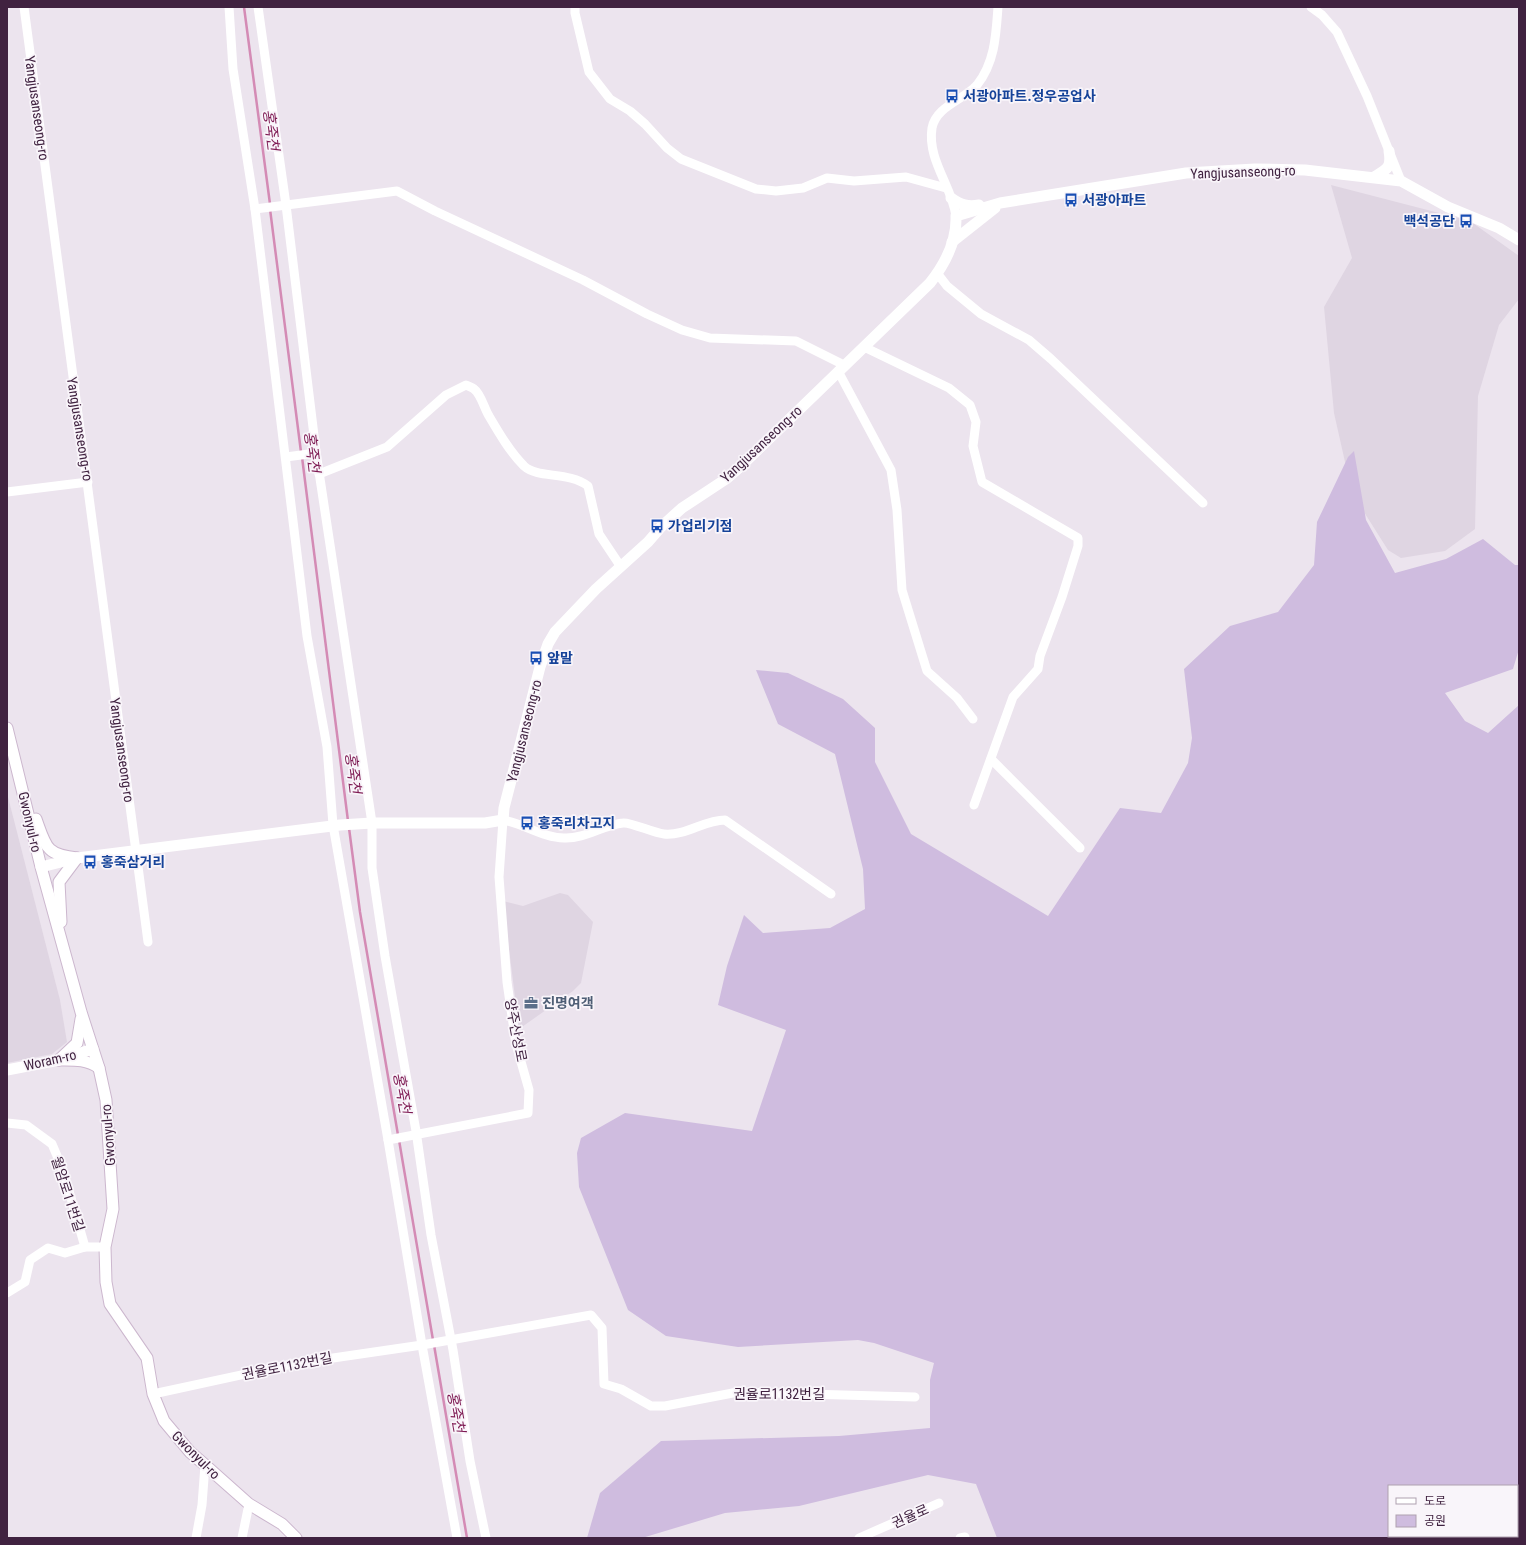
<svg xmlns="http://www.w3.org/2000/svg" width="1526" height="1545" font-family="'Roboto Condensed','Noto Sans KR',sans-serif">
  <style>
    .built { fill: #dfd5e2 }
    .green { fill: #cfbcdf; fill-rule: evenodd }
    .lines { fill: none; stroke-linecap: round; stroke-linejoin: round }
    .stream { stroke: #d48bb5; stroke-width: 2.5 }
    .secondary-casing { stroke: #ccb7ce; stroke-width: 13 }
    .minor { stroke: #fff; stroke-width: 9 }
    .tertiary { stroke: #fff; stroke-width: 11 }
    .secondary { stroke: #fff; stroke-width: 11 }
    .labels { text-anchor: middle; stroke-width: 3.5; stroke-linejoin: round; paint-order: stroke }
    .transit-label { font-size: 14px; font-weight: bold; fill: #164399; stroke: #f9f5fa; text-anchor: start }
    .street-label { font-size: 14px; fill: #402240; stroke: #f9f5fa }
    .service-label { font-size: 14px; font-weight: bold; fill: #4e5e75; stroke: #f9f5fa; text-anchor: start }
    .water-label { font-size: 15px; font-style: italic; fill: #7e1a53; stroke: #f9f5fa }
  </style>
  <rect width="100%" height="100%" fill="#ece4ee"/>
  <g class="built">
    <polygon points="1331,185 1470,221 1519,256 1519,299 1499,325 1478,396 1475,529 1445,551 1401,558 1388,550 1352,493 1334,413 1324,307 1352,258"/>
    <polygon points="7,793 60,1000 67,1042 52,1054 7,1063"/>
    <polygon points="560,893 568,895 593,922 581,983 573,991 519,1029 503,901 523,906"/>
  </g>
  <path class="green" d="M1354,451L1366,520L1395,573L1446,559L1483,539L1515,565H1519V649L1513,669L1445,693L1465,721L1488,733L1519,705V1538H997L976,1484L928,1475L799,1506L725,1513L642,1538H587L600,1493L661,1441L839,1436L930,1428V1380L934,1363L874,1343L858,1340L738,1347L666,1336L628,1310L579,1187L577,1153L581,1138L625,1113L752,1131L786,1030L718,1005L727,966L744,915L763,933L830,928L865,909L863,869L835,754L778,724L756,670L788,673L843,699L875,728V762L911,834L1048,916L1120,808L1161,813L1188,763L1192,738L1184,669L1230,626L1278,612L1314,565L1317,522L1348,457ZM1389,1486H1517V1536H1389Z"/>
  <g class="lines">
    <g class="stream">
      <polyline points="244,7 270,204"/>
      <polyline points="270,209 301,452"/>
      <polyline points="302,457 348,821"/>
      <polyline points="349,828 360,912 398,1135"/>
      <polyline points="399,1140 433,1340"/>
      <polyline points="434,1345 467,1538"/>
    </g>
    <g class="secondary-casing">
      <g id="secondary">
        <polyline points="7,728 41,867 81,1012 99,1068 106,1100 113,1209 105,1247 106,1282 110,1304 147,1358 153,1394 164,1421 190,1452 205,1465 249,1504 282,1524 296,1538"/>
        <path d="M36,819C46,847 46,855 77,858"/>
        <polyline points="61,922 59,882 77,858"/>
        <polyline points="59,1060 77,1043 81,1019"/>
        <path d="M59,1060C73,1060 87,1059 99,1068"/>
      </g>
    </g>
    <g class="minor">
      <polyline points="24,7 148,942"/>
      <polyline points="229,7 233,69 255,209 307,636 327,747 333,825 388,1140 422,1345 457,1538"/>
      <polyline points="258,7 286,205 316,452 372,823 372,868 385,956 416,1131 431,1235 453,1350 470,1461 486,1538"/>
      <polyline points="575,7 575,13 589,72 610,99 630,111 645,124 667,148 681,159 756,189 776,191 803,188 827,178 854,181 906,177 946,188"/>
      <polyline points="1311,7 1322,15 1337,32 1367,96 1401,181"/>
      <polyline points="255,209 397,191 435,211 583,280 647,314 682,330 710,338 796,341 844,365"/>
      <path d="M956,216C952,186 927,160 932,128C936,106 964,100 977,85C995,62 996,35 998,7"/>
      <polyline points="937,273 947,286 981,314 1029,340 1051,359 1203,503"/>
      <polyline points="864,347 949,388 970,405 976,422 973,446 982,482 1078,538 1078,546 1062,597 1040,656 1038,669 1013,697 974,805"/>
      <polyline points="838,371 891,470 897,510 902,590 927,671 957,698 973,719"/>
      <polyline points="286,457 316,453"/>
      <path d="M319,474L387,447L446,395L466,385C468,386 472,387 474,389C481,394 484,408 489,416C499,433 510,452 524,466C538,479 568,471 588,486L599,534L621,567"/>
      <polyline points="7,492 88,482"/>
      <polyline points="991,759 1080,848"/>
      <polyline points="7,1123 26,1125 52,1144 63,1170 85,1247"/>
      <path d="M388,1140L528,1113L529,1090L516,1044L507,982L499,877L503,820C523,823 543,838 564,838C585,839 603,825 623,823C631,822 653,833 664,834C686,836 704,820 725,820L831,894"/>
      <polyline points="7,1293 25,1282 30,1260 48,1248 65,1253 85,1247 105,1247"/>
      <polyline points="153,1394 292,1364 422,1345 591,1315 602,1328 604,1384 621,1389 651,1406 665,1406 738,1392 915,1397"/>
      <polyline points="196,1538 202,1505 205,1465"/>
      <polyline points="242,1538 249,1504"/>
      <polyline points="859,1538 939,1503"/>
      <polyline points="960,1538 965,1537"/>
    </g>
    <g class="tertiary">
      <path d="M1374,177C1387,169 1392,168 1389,151"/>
      <path d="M951,198C961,205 968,207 979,205"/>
      <polyline points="952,242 995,208"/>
      <path d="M41,867L77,858L340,825L372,823H485L503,820L504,808L540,667L548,644L555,632L596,589L648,542L661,527L682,508L726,479L742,465L930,283C945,264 957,240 956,216L1000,203L1186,173L1255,169L1305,170L1401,181L1448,207L1499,228L1519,240"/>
      <polyline points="7,1070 59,1060 93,1049"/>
    </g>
    <use href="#secondary" class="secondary"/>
  </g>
  <defs>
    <g id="bus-bare" transform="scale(1.08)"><path d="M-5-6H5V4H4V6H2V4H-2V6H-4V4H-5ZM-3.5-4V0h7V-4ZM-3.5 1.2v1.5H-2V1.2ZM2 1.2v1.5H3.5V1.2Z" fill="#1a4fb4" stroke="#f9f5fa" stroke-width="2.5" paint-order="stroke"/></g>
    <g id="office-bare" transform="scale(1.08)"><path d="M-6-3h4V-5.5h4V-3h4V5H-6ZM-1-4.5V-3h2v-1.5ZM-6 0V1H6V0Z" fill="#5c6f8a" stroke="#f9f5fa" stroke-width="2.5" paint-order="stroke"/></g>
  </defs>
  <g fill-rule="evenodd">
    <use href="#bus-bare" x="952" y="96"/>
    <use href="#bus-bare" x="1071" y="200"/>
    <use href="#bus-bare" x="1466" y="221"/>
    <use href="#bus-bare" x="657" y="526"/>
    <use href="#bus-bare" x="536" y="658"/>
    <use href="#bus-bare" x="527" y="823"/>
    <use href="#bus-bare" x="90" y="862"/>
    <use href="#office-bare" x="531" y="1003"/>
  </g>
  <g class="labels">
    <g class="transit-label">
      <text x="963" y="101">서광아파트.정우공업사</text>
      <text x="1082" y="205">서광아파트</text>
      <text x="1455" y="226" text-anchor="end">백석공단</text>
      <text x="668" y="531">가업리기점</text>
      <text x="547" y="663">앞말</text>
      <text x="538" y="828">홍죽리차고지</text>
      <text x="101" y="867">홍죽삼거리</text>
    </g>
    <g class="street-label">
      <text transform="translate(37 108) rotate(82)" y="5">Yangjusanseong-ro</text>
      <text transform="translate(1243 172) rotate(-2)" y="5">Yangjusanseong-ro</text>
      <text transform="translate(80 429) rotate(81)" y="5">Yangjusanseong-ro</text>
      <text transform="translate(761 444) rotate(-43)" y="5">Yangjusanseong-ro</text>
      <text transform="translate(524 731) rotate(-76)" y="5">Yangjusanseong-ro</text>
      <text transform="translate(122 750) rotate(82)" y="5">Yangjusanseong-ro</text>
      <text transform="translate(30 822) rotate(77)" y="5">Gwonyul-ro</text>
      <text transform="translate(516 1030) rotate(79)" y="5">양주산성로</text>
      <text transform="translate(50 1060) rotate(-13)" y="5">Woram-ro</text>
      <text transform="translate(108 1135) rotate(-94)" y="5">Gwonyul-ro</text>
      <text transform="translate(68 1194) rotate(72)" y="5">월암로11번길</text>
      <text transform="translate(287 1366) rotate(-11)" y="5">권율로1132번길</text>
      <text x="779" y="1399">권율로1132번길</text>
      <text transform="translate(196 1455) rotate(45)" y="5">Gwonyul-ro</text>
      <text transform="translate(910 1516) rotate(-24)" y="5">권율로</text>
    </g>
    <g class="service-label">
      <text x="542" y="1008">진명여객</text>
    </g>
    <g class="water-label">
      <text transform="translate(271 130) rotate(83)" y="5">홍죽천</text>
      <text transform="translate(312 452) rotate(83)" y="5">홍죽천</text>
      <text transform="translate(353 773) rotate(83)" y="5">홍죽천</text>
      <text transform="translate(402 1093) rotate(80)" y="5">홍죽천</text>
      <text transform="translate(456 1412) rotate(80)" y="5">홍죽천</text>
    </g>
  </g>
  <rect width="1526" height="1545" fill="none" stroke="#402240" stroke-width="16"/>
  <rect x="1388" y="1485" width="130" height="52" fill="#f9f5fa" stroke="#afa1b0"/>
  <rect x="1396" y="1498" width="20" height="6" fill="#ffffff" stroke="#afa1b0"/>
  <text x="1424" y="1505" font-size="12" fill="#402240">도로</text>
  <rect x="1396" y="1515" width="20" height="12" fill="#cfbcdf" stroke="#afa1b0"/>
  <text x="1424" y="1525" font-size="12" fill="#402240">공원</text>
</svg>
